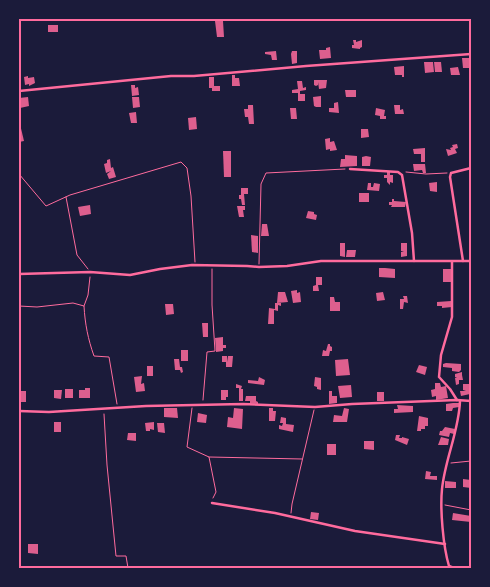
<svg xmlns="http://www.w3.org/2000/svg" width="490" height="587" font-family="'Fira Sans Condensed',sans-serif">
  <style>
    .building { fill: #dd5f8e }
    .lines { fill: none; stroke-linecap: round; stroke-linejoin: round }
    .path { stroke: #ff6b9d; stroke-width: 1 }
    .minor { stroke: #ff6b9d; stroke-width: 2.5 }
    .neatline { fill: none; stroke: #ff6b9d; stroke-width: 2 }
  </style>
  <rect width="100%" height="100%" fill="#1b1b3a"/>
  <g class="building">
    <polygon points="215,21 223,21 224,37 217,37"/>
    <rect x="48" y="25" width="10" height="7"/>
    <polygon points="353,40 356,40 356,42 362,40 362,47 360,48 360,49 352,48 352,45 354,45"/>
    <polygon points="330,47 331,58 320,59 319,50 326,50 326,48"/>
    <polygon points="276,51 277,60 272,60 271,55 265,54 265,52"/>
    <polygon points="292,51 297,51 297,63 292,64 291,54"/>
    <polygon points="462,58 471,58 471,68 463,68"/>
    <polygon points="424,62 433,62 434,72 425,73"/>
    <polygon points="434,62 441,62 442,72 435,72"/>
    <polygon points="404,66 404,77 402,77 402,75 395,75 394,67"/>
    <polygon points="458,67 460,75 451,75 450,68"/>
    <polygon points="232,75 235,75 235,78 239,78 240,86 232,86"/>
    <polygon points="28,76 28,78 34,77 35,83 29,86 29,84 25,85 24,77"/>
    <polygon points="209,77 214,77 214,86 220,86 220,91 212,91 212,88 209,88"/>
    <polygon points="314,80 327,80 326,88 319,89 318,82 318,85 316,86 314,85"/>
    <polygon points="297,81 302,81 303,88 306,87 306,90 300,91 300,94 305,94 305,101 298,101 298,93 292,93 292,90 298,89"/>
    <polygon points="131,85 135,85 135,88 138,87 139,95 132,96"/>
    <polygon points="345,90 356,90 356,97 346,97"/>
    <polygon points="321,96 321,107 316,107 314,106 313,97"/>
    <polygon points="28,97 29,106 20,108 19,98"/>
    <polygon points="132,97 139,97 140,107 133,108"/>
    <polygon points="338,102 339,113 329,112 329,108 334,108 334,103"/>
    <polygon points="248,105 253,105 254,124 249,124 248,117 245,117 244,109 248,109"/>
    <polygon points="394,105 400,105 400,110 403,109 404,114 395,114"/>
    <polygon points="290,108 296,108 297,119 291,119"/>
    <polygon points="376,108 385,110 384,116 386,116 386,119 380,119 380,116 375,115"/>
    <polygon points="136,112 137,123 131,123 129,113"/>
    <polygon points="196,117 197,129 189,130 188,118"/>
    <polygon points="19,120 24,141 19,142"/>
    <polygon points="361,129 368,129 369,137 361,138"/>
    <polygon points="330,138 330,142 334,141 337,150 330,151 330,149 326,150 325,139"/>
    <polygon points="457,144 458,148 455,149 457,153 448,156 446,149 451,150 450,148 453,147 452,145"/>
    <polygon points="425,148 425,162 421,162 421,154 414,154 413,149"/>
    <polygon points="223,151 231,151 231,177 224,177"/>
    <polygon points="345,155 357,156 357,166 340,167 341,159 345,159"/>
    <polygon points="366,156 371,157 370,166 362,166 362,157"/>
    <polygon points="110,159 111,168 113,167 116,177 109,179 107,174 111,171 106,173 104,164 107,163 107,160"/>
    <polygon points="413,164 425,164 426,173 423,173 422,170 414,171"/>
    <polygon points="387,172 390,172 390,175 393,175 393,183 390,182 390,185 387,182 387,178 384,178 384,175 387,175"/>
    <polygon points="437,182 437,192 430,191 429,183"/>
    <polygon points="368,183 371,183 371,187 373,187 374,183 380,184 379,191 367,190"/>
    <polygon points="241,188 248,188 248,194 244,194 245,205 242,205 241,199 239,199 239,195 241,195"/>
    <rect x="359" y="193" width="10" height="9"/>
    <polygon points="392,199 394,199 394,201 406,202 405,207 391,207 392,205 389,205 389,202 392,202"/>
    <polygon points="90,205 91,214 80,216 78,207"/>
    <polygon points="237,206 245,206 245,210 243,210 244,217 239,217"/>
    <polygon points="308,211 314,212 314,214 317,215 316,220 306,218"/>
    <polygon points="262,224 267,224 269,236 261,236"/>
    <polygon points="251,235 258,236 258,253 252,252"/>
    <polygon points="340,243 345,243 345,257 340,256"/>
    <polygon points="401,243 407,243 407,256 401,257 401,252 404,252 401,251"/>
    <polygon points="347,250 356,250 355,257 346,257"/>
    <polygon points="379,268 385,268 385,274 385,268 395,269 395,278 379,277"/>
    <polygon points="443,269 451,269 452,282 443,282"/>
    <polygon points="316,277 322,277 322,285 318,285 319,291 313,291 313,286 316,285"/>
    <polygon points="297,290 297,293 300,292 301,302 293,303 291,291"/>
    <polygon points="278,292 285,292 288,302 277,303"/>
    <polygon points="383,292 385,300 377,301 376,293"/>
    <polygon points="403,296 407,296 408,303 404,302 403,309 400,309 400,299 404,299"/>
    <polygon points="330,297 334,297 335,302 340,302 340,311 330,311"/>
    <polygon points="451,301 452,307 442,308 442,306 437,306 437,302"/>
    <polygon points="275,303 281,303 281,306 278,305 278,311 274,310 274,324 268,324 269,308 275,309"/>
    <polygon points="165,304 173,304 174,314 166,315"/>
    <polygon points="202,323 208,323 208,337 203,337"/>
    <polygon points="223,337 223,345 226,345 226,348 223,348 223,351 216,352 215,338"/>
    <polygon points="328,344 330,344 330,346 332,347 332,351 330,351 329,356 322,356 323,350 326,351"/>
    <rect x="181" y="350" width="7" height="11"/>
    <polygon points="222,356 227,356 227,362 228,356 233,356 232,367 226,367 226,362 222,362"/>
    <polygon points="174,359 179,359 180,367 182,367 183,372 181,373 180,370 175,370"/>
    <polygon points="348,359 350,375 336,376 335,360"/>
    <polygon points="446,363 461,364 461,370 459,372 452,371 452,368 443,367 443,364"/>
    <polygon points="419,365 427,367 425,375 416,372"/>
    <rect x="147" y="366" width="6" height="10"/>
    <polygon points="462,372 462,375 459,375 462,375 463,380 459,380 459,384 456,385 455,378 457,377 455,377 455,374"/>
    <polygon points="142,376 141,384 144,383 145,391 136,392 134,377"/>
    <polygon points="259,377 265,380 264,385 248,383 248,380 258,381"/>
    <polygon points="315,377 321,378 321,390 317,389 317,387 314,386"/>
    <polygon points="435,383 440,383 441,387 446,386 448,398 436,400 436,396 432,397 431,390 435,389"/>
    <polygon points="236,384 242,386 241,389 243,389 243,401 239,401 239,388 236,388"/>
    <polygon points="463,384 471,384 471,390 469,390 470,394 461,396 460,391 466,391 463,390"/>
    <polygon points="351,385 352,397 340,398 338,386"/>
    <polygon points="85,388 90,388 90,398 79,398 79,390 85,390"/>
    <rect x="65" y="389" width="8" height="9"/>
    <polygon points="54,390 62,390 61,399 54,398"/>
    <polygon points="221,390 228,390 228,397 226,397 226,400 221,400"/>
    <rect x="19" y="391" width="7" height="11"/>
    <polygon points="329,391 332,391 332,396 337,396 337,403 329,404"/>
    <rect x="377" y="392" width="7" height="9"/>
    <polygon points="246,396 256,396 256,401 258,402 258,404 250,403 250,401 245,401"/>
    <polygon points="453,403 459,403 459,407 453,408 452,411 446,411 446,404"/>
    <polygon points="397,405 413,406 413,412 394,413 394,409 398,409"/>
    <polygon points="164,408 177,408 178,418 164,417"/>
    <polygon points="234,408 243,409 242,429 227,427 228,417 233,418"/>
    <polygon points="269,408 273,408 273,411 276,411 275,421 269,421"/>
    <polygon points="344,408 349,409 347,422 333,422 334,415 342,416"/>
    <polygon points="198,413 207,415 206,423 197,422"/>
    <polygon points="419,416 428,418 428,426 425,426 425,429 421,429 421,431 417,431"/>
    <polygon points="281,417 286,418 286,424 294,425 293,432 279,429 279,425 282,426 283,423 280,423"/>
    <rect x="54" y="422" width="7" height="10"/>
    <polygon points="154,422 154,430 150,429 150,431 146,431 145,423"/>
    <polygon points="157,423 164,423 165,433 158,432"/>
    <polygon points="445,427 455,429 454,434 450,433 449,437 439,435 440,431 442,431"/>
    <polygon points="128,433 136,433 136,441 127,440"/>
    <polygon points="396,435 400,435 399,438 402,438 402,437 409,439 407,445 395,440"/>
    <polygon points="441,437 449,439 448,445 438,445"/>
    <polygon points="364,441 374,441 374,450 364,449"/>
    <rect x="327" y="444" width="9" height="11"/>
    <polygon points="426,471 431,472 430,476 437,476 437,480 425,479"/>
    <polygon points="463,479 471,480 471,488 463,487"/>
    <polygon points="445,481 456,482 456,488 445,488"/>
    <polygon points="311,512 319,513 318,520 310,519"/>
    <polygon points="453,513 471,516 471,522 452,520"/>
    <polygon points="28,544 38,544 38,554 28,553"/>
  </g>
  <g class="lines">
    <g class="path">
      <polyline points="406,172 426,174 447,173"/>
      <polyline points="19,174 46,206 70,195 181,162 187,168 191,196 195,262"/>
      <polyline points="66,197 77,255 88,269"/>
      <polyline points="259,264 261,184 266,173 345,169"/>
      <path d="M19,306L37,307L73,303L84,306C85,324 88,339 94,356L109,357L117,404"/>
      <polyline points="84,306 88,295 90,277"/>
      <polyline points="203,400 207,352 215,351 212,305 212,269"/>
      <polyline points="192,408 187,447 209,457 216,492 213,498"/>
      <polyline points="104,414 107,465 116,556 126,556 128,568"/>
      <polyline points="209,457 302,459"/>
      <polyline points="451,463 471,461"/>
      <polyline points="445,505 471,510"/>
      <polyline points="291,513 292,504 314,410"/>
    </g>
    <g class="minor">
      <polyline points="19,91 171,76 194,76 306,66 471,54"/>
      <polyline points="350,169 398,172 402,175 412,233 414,261"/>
      <polyline points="463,261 450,177 451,173 471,168"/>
      <polyline points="452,262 452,317 441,355 439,377 450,389 457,400"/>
      <polyline points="19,274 90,272 130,275 160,269 192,265 247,266 259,267 287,266 321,261 471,261"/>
      <polyline points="19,411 49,412 146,406 243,404 315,407 352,404 457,400 471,401"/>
      <polyline points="212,503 275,513 355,531 445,544"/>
      <path d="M454,568L449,566C443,546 440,509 442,489C445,459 459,431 460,401"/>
    </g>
  </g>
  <rect width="490" height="587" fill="none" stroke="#1b1b3a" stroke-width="40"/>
  <rect x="20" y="20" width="450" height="547" class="neatline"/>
</svg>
